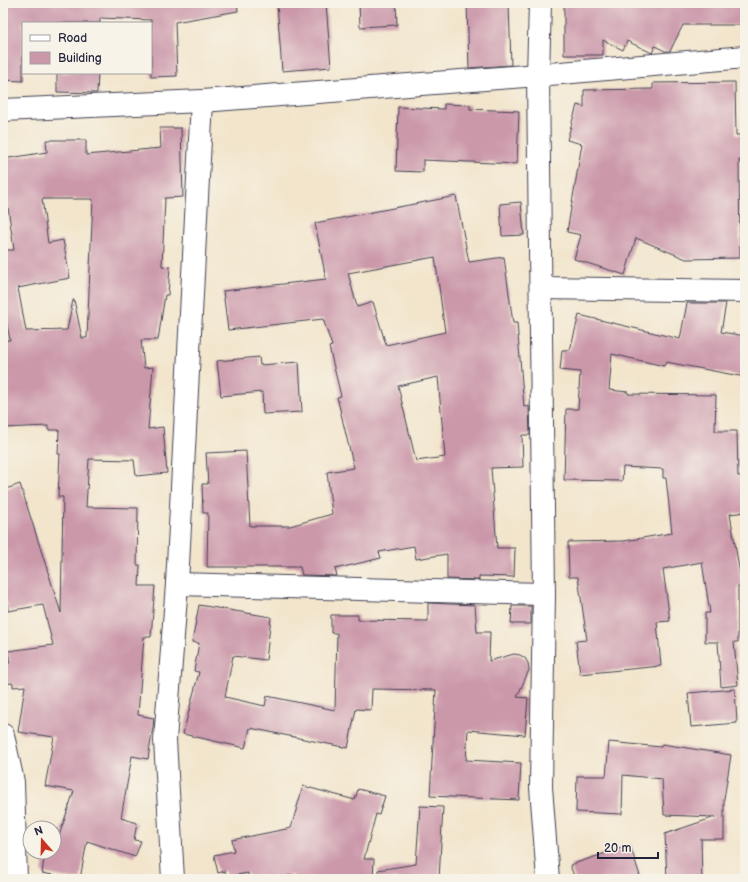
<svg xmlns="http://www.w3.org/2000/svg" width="748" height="882" font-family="'Balsamiq Sans',sans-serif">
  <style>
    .building { fill: #cb98aa; fill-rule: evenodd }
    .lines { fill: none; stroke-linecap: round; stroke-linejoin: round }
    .minor-casing { stroke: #413f51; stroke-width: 24 }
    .minor { stroke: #fff; stroke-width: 22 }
  </style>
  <rect width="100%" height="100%" fill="#f7f3e8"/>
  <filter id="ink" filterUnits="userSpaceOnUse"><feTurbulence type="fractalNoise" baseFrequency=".025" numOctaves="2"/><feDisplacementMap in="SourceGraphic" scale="8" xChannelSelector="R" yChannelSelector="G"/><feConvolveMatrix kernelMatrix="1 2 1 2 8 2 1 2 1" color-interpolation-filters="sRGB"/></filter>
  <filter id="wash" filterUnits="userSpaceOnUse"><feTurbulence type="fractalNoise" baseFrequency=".012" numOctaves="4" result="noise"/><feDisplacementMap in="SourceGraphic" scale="16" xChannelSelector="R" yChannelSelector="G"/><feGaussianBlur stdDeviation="0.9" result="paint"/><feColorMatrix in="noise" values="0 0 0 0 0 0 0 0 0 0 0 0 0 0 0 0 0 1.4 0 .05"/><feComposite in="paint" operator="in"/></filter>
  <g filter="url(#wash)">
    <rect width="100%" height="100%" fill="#f2e5cc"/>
    <g id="blocks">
      <g class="building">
        <polygon points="23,3 237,3 238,11 175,22 177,76 151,77 151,20 100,18 100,23 23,23 23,81 3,80 3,4"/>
        <polygon points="277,3 326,3 331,67 282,71"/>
        <polygon points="359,3 396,3 397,25 360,27"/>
        <polygon points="467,3 509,3 511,65 469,68"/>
        <polygon points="564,3 743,3 743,25 683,25 670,51 665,51 655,46 652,53 627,41 623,50 603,40 603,55 564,55"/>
        <polygon points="57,73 98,73 97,93 57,92"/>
        <polygon points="735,82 736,135 742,135 742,160 739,160 740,258 686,259 636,238 625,275 574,259 581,235 567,232 582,144 567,140 577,105 584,107 584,90 653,89 653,83"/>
        <polygon points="444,104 470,105 470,109 519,111 517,164 423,160 423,172 396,171 398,107 444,109"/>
        <path d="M160,128H181L183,197L165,198L162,266L170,267L168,295H165L158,340H141L144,368L153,367L148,429L163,427L167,473L136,476L134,460L89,459L86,507L138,508L137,565H140L139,586H155L151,637H144L138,715L154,718L153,727L148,759L132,756L121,818L137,823L134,840L141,841L135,857L87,841L80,879H73L42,873L45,852H54V841L57,842L74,791L45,786L54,737L18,732L25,686L13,687V683L3,684V664L10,663L8,651L53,645L43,605L8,611L7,602L3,603V490L20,484L61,613L63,497H58L60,454H58L59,430H48V426L3,428V340H10L3,305V250H14L3,171V159L47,152L46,140H86V155L161,148ZM42,199H93L87,338H82L74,300H73L67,330L26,331L18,288L70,278L63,240L48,243Z"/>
        <path d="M456,196L469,262L504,257L513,323H517L524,407L529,406L530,435H522L523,467L491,468L497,548H515L514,577L479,576V580L447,579V554L416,559L414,546L379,552L381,558L335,569L337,576L302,575L300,567H207L208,513H203L202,484H208L206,453L246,451L250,526H290L332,514L327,472L354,468L337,397L341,396L329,347L332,346L323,319L228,330L223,291L326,279L315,223ZM435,257L445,332L386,345L373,302L357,307L348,273ZM438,377L445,457L416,461L398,386Z"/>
        <polygon points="521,202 524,235 502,236 500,204"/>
        <polygon points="687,303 726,303 721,332 745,336 745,377 666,362 664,366 612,354 609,390 628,392 628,394 716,395 715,431 737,431 738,476 745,475 745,512 730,514 742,586 738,586 738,642 734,642 738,685 721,687 718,642 705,642 705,613 710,613 702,562 663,569 670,621 657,622 661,666 580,674 576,641 587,640 578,577 569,577 568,542 624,541 672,533 666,478 663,478 663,469 623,467 622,481 564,480 566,409 578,409 580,372 560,370 562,350 570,350 579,315 680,339"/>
        <polygon points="259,357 260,365 299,362 302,412 263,414 262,392 221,396 217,361"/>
        <polygon points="428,603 475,605 477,632 490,632 489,661 514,654 520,655 525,658 528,663 529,670 517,697 528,698 525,735 468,730 466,760 521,763 519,800 430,796 436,690 372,689 371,710 356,709 348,748 250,728 245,748 183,734 199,672 194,671 199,643 192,642 199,605 271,617 266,660 233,656 225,697 265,706 267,696 335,710 337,633 331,633 331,615 358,615 358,620 428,621"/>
        <polygon points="512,606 531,606 531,624 511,624"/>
        <polygon points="735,689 737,723 691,727 688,693"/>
        <polygon points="609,742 661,747 662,744 731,755 724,799 724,839 701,839 702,879 667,879 665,834 715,817 664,815 662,779 623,775 622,814 576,812 577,776 606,776"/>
        <polygon points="303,786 355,800 358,789 385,796 379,815 376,814 364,859 374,859 373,879 293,879 293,875 273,879 249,879 248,873 226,877 225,871 218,873 214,855 234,851 232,840 291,828"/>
        <polygon points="420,806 443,807 439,879 378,879 378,870 416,864"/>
        <polygon points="630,845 641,879 575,879 570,865"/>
      </g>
    </g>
  </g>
  <g filter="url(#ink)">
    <use href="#blocks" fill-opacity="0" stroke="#413f51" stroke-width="1"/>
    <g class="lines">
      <g class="minor-casing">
        <g id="minor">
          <polyline points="540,3 538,75 544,594 541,787 548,879"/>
          <polyline points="3,110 202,101 538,75 745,57"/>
          <polyline points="541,288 745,291"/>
          <polyline points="177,584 544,594"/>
          <polyline points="3,735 13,782 16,879"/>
          <polyline points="173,879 165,740 177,584 202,101"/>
        </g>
      </g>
      <use href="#minor" class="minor"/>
    </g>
  </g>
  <rect width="748" height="882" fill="none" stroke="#f7f3e8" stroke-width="16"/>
  <rect x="22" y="22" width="130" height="52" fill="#f7f3e8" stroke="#a29fa3"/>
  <rect x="30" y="35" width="20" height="6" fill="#ffffff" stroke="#a29fa3"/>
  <text x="58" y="42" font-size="12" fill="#22223b">Road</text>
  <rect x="30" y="52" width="20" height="12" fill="#cb98aa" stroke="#a29fa3"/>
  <text x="58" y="62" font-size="12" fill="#22223b">Building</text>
  <g transform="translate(42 840) rotate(340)"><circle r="19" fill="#f7f3e8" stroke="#a29fa3"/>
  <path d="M0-3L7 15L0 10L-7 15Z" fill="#c8321e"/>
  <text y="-6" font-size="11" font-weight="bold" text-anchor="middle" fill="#22223b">N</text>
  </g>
  <path d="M598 852v6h60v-6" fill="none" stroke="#22223b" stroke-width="2"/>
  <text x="604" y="852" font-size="12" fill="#22223b" stroke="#f7f3e8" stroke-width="3" paint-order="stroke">20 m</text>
</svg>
